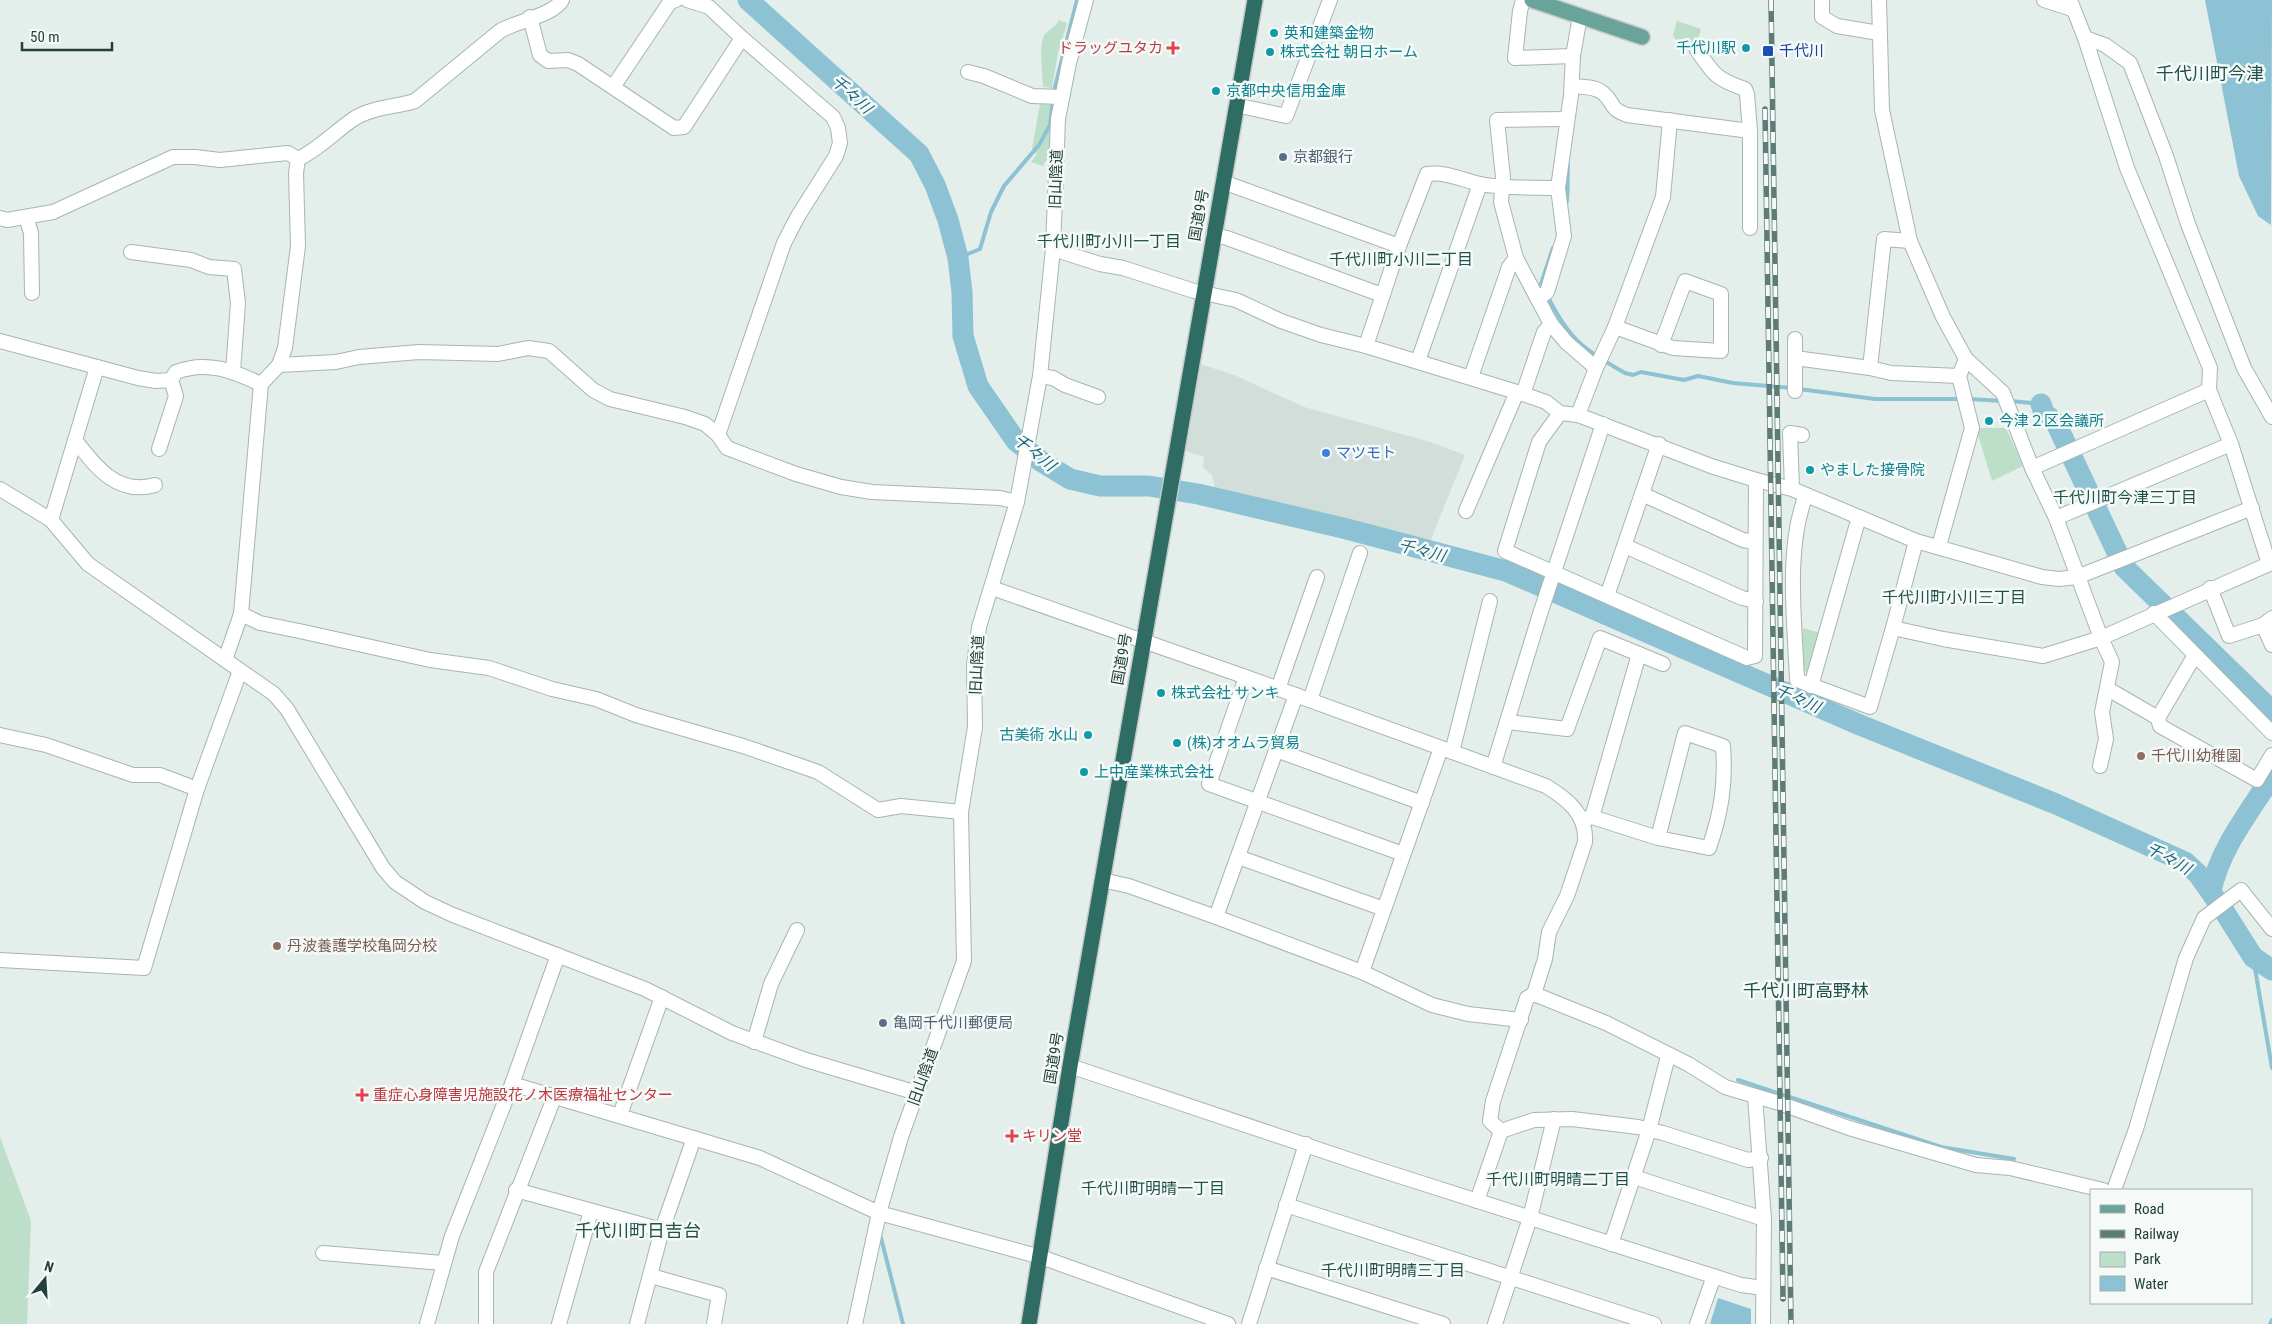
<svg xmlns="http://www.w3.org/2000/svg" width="2272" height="1324" font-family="'Roboto Condensed','Noto Sans JP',sans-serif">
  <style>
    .built { fill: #d2ded9 }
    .green { fill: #bddfc9 }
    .water { fill: #8cc2d3 }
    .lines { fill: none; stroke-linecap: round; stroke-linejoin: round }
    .stream { stroke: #8cc2d3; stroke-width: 4 }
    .river { stroke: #8cc2d3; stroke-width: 21 }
    .minor-casing { stroke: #a6b6b2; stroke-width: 16 }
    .major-casing { stroke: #c1cac8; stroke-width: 18 }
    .highway-casing { stroke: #c1cac8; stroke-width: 18 }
    .minor { stroke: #fff; stroke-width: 14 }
    .major { stroke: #69a399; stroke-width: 15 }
    .highway { stroke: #2f6c64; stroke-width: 15 }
    .rail-casing { stroke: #5e7b75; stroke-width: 5.5 }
    .rail { stroke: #f5faf8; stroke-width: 4; stroke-dasharray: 11; stroke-linecap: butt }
    .culture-dot { fill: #0f9aa8; stroke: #f5faf8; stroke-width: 2 }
    .health-dot { fill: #e0444e; stroke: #f5faf8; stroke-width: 2 }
    .transit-dot { fill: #1a4fb4; stroke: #f5faf8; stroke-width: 2 }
    .service-dot { fill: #5c6f8a; stroke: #f5faf8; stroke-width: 2 }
    .shop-dot { fill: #3f7fe0; stroke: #f5faf8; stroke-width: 2 }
    .education-dot { fill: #8d6e63; stroke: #f5faf8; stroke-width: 2 }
    .labels { text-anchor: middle; stroke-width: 5; stroke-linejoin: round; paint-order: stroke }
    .culture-label { font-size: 15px; fill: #0d838f; stroke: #f5faf8; text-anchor: start }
    .health-label { font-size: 15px; fill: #be3a42; stroke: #f5faf8; text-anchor: start }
    .transit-label { font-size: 15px; fill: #164399; stroke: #f5faf8; text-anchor: start }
    .service-label { font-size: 15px; fill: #4e5e75; stroke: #f5faf8; text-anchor: start }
    .street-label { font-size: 15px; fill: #23403a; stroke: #f5faf8 }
    .shop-label { font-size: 15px; fill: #366cbe; stroke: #f5faf8; text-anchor: start }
    .education-label { font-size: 15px; fill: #785e54; stroke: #f5faf8; text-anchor: start }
    .water-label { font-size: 16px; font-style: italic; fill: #1c657d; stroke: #f5faf8 }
    .neighbourhood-label { font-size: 16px; fill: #1f524a; stroke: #f5faf8 }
    .quarter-label { font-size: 18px; fill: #1f524a; stroke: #f5faf8 }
  </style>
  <rect width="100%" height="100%" fill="#e4eeea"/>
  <polygon class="built" points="1200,364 1234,375 1304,407 1427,441 1465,455 1429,544 1399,533 1215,488 1212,475 1203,467 1204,457 1186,451"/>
  <g class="green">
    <path d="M1059,20L1067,23L1058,53L1052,88L1043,87C1043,74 1038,44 1045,34C1051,28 1055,28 1059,20Z"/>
    <polygon points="1677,21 1701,29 1697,43 1691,45 1676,40 1673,35"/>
    <polygon points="1040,104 1054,105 1052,150 1043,166 1031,162 1037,154 1032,149"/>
    <polygon points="1976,428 2006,428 2023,466 1992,481"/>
    <polygon points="1803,628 1821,633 1810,672 1802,671"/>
    <polygon points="0,1137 31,1221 27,1324 0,1324"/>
  </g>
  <g class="water">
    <polygon points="2205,0 2272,0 2271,225 2258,216 2239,176"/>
    <polygon points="1718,1298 1751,1309 1751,1324 1710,1324"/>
  </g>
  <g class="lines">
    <g class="stream">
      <path d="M1566,205C1569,193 1567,176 1568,163"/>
      <polyline points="958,258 980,249 991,212 1004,186 1039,145 1050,125 1054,91 1077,0"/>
      <polyline points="1544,289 1541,284 1553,248"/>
      <path d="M1547,295C1569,340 1582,348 1625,373L1633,375L1641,372L1684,380L1698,376L1733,383L1792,388"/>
      <polyline points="1799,389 1875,399 1961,399"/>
      <polyline points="1968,399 2004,401"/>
      <polyline points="2011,401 2041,404"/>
      <polyline points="2253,957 2272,1068"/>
      <polyline points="1738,1080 1941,1147 2014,1159"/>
      <polyline points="881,1238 903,1324"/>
      <polyline points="2270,1324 2272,1320"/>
    </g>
    <g class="river">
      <polyline points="748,0 919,154 935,185 948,220 958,258 962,292 963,336 978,386 1016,441 1042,462 1070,479 1100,486 1149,486 1198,494 1343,528 1506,571 1860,725 2056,804 2185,862 2198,874 2224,911 2253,957 2272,970"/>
      <polyline points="2041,404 2044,413 2056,423 2124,567 2272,711"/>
      <path d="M2211,891C2220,848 2249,813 2272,776"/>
    </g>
    <g class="minor-casing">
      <g id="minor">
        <polyline points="687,0 709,7 742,38 833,117 838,128 840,143 836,156 798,216 784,243 718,435"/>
        <polyline points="1523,0 1520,11 1515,58 1573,56"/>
        <polyline points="1822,0 1822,17 1837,26 1879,33"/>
        <polyline points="1879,0 1882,110 1910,241 1943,317 1966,359 2003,393 2032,468 2056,518 2101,638 2112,662 2102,712 2106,739 2100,766"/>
        <polyline points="2044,0 2072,9"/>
        <polyline points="530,17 540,55 548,61 568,60 578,64 674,128 684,127 742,38"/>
        <polyline points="2085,38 2105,45 2130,63 2166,156 2188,224 2244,368 2272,417"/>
        <path d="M1697,50C1714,75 1716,79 1745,89L1747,94L1750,131V228"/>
        <polyline points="968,72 984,76 1032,96 1062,97"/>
        <path d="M1572,86C1582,87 1595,86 1603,93C1616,104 1608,108 1627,115L1750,131"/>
        <polyline points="613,87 670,2 676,0"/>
        <polyline points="1236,105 1286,116 1330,0"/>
        <polyline points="1567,119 1497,120 1503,177 1501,202 1516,258 1551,324 1567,343 1596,368"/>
        <path d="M298,159C321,148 335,131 355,118C373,107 396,107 415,101L500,31C517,21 554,15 562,0"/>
        <polyline points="1223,182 1399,246"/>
        <polyline points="26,217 31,233 32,293"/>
        <polyline points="0,218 7,220 53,212 173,157 195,157 220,160 288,153 298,159"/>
        <polyline points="1213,235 1227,238 1382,295"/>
        <polyline points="1053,249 1100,264 1123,268 1194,291 1236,300 1281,321 1321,335 1366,346 1523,394 1546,402 1560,413 1578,415 1711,466 1756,480 1792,489 1916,541 2042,577 2059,579 2077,577 2252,508"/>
        <polyline points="131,252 191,260 209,267 234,269 238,303 233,372"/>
        <polyline points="1538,299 1547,292 1564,236 1558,188"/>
        <polyline points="1615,327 1673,348 1721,351 1721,294 1685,281 1661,345"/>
        <path d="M0,341L138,378L156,381L171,380L176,372C207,360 233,371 261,384"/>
        <path d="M1366,346L1399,246L1427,174C1445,171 1462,180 1480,184C1505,189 1532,187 1558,188L1571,95L1573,56L1580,16"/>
        <polyline points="1795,358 1870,368 1891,373 1959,376"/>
        <polyline points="1418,361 1480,184"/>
        <polyline points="279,365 336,362 359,357 419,352 498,354 528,348 549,351 593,390 610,399 685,417 705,424 718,435 727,448 796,474 841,487 872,492 1000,498 1017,502"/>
        <polyline points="1870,368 1884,239 1910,241"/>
        <polyline points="1040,376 1053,378 1065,385 1098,397"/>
        <polyline points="1471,377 1509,267 1516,258"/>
        <polyline points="1795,391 1795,339"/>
        <polyline points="1523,394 1544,332 1551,324"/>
        <polyline points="1560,413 1539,442 1505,551 1747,658 1755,656 1756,480"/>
        <polyline points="1578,415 1596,368 1615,327 1663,197 1670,120"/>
        <path d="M75,440C95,466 117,496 155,485"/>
        <polyline points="159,449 176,396 171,380"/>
        <polyline points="2032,468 2209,390"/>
        <polyline points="0,489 51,520 88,564 274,694 287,709 383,868 395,882 425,902 453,915 645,989 732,1033 806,1060 917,1093"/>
        <polyline points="1792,489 1790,433 1802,435"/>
        <polyline points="1642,494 1743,540 1755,542"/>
        <path d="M1806,495C1785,548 1795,624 1797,680L1870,707L1893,628L1916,541"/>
        <polyline points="1466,511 1517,392"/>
        <polyline points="2056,518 2231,444"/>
        <polyline points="51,520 97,367"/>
        <polyline points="1625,546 1742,598 1756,601"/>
        <polyline points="1939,546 1972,428 1959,376 1966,359"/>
        <path d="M992,588L1246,677L1546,786C1567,799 1587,814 1585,842L1567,896L1549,932L1545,959L1534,994L1527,998L1493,1101L1490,1121L1501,1131"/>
        <polyline points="2210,588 2229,636 2263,625 2272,618"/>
        <polyline points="1607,596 1659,444"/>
        <polyline points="2154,613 2272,733"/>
        <polyline points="241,614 260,623 304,632 430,660 489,668 552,689 596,699 636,715 743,746 818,772 878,810 901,806 961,812"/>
        <polyline points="2263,625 2272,645"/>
        <polyline points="1893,628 1943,639 2043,656 2101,638 2269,564 2231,444 2209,390 2210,368 2127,168 2085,38 2070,0"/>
        <polyline points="2195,655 2158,718 2160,726 2257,780 2272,755"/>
        <polyline points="225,660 241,614 261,384 279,365 285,348 298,246 296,173 298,159"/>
        <polyline points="1246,677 1209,784 1403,854"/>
        <polyline points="1811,686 1859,517"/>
        <polyline points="1278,689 1317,577"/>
        <polyline points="2108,689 2158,718"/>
        <polyline points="1310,700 1360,553"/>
        <polyline points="1508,722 1567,729 1600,638 1663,664"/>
        <polyline points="0,735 46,745 133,775 160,775 197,789"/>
        <polyline points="1276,750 1422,803"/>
        <polyline points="1452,752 1490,601"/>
        <polyline points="1493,767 1540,614 1603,424"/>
        <polyline points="1592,817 1639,654"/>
        <path d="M1582,820L1592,817L1658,838L1709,848C1721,814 1726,783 1723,746L1685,733L1658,838"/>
        <polyline points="1238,857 1384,909"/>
        <polyline points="1102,880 1129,886 1216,917 1362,972 1432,1005 1468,1014 1521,1020"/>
        <polyline points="1216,917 1296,695"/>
        <polyline points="0,960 144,968 197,789 240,671"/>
        <polyline points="1362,972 1441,748"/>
        <polyline points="1534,994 1606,1023 1688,1064 1725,1087 1779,1103 1849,1128 1976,1165 2010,1168 2103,1190"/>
        <polyline points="754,1042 771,984 797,930"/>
        <polyline points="1070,1066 1371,1167 1741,1285 1763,1288"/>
        <polyline points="512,1084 760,1158 879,1213 1041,1257 1228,1324"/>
        <polyline points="1755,1096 1764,1219 1763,1324"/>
        <polyline points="620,1115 662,997"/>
        <polyline points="1634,1177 1764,1219"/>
        <polyline points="516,1190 662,1230"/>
        <polyline points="2114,1190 2136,1129 2186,958 2204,918 2241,890 2272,929"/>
        <polyline points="1477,1201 1501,1131 1534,1120 1572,1119 1638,1127 1663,1133 1748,1160 1761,1158"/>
        <polyline points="1286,1205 1654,1324"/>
        <polyline points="1611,1244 1649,1130 1668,1056"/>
        <polyline points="323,1253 443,1263"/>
        <polyline points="1266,1268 1443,1324"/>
        <polyline points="651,1276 719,1295 714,1324"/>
        <polyline points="427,1324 452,1236 512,1084 558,955"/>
        <polyline points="486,1324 486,1272 554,1098"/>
        <polyline points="559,1324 591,1211"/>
        <polyline points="637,1324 662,1230 694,1138"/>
        <polyline points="855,1324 879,1213 901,1137 964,961 961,812 975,727 974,665 979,627 1017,502 1040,376 1053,249 1058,119 1069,63 1086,0"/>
        <polyline points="1249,1324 1306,1144"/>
        <polyline points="1495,1324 1530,1218 1554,1119"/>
        <polyline points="1697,1324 1714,1276"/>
      </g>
    </g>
    <g class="major-casing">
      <polyline id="major" points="1532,0 1642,37"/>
    </g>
    <g class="highway-casing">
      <polyline id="highway" points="1029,1324 1070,1066 1255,0"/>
    </g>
    <use href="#minor" class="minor"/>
    <use href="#major" class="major"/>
    <use href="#highway" class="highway"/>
    <g class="rail-casing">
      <g id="rail">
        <polyline points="1771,0 1791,1324"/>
        <polyline points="1765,109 1783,1299"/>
      </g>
    </g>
    <use href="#rail" class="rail"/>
  </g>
  <g class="culture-dot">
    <circle cx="1274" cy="33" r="5"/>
    <circle cx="1746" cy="48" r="5"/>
    <circle cx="1270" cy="52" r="5"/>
    <circle cx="1216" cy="91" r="5"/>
    <circle cx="1989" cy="421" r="5"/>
    <circle cx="1810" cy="470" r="5"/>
    <circle cx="1161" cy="693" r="5"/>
    <circle cx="1088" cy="735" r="5"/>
    <circle cx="1177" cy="743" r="5"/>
    <circle cx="1084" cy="772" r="5"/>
  </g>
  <g class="health-dot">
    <path d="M1170.5 40.5h5v5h5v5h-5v5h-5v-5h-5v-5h5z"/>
    <path d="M359.5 1087.5h5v5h5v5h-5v5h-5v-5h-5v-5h5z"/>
    <path d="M1009.5 1128.5h5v5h5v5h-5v5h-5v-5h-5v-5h5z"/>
  </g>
  <rect class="transit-dot" x="1762" y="45" width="12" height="12" rx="2.5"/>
  <g class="service-dot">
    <circle cx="1283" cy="157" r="5"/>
    <circle cx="883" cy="1023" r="5"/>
  </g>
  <circle class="shop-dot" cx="1326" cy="453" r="5"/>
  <g class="education-dot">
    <circle cx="2141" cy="756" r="5"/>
    <circle cx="277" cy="946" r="5"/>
  </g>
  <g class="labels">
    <g class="culture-label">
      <text x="1284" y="38">英和建築金物</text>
      <text x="1736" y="53" text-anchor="end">千代川駅</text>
      <text x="1280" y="57">株式会社 朝日ホーム</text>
      <text x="1226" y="96">京都中央信用金庫</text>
      <text x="1999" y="426">今津２区会議所</text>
      <text x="1820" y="475">やました接骨院</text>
      <text x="1171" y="698">株式会社 サンキ</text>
      <text x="1078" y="740" text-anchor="end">古美術 水山</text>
      <text x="1187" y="748">(株)オオムラ貿易</text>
      <text x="1094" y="777">上中産業株式会社</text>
    </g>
    <g class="health-label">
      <text x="1163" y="53" text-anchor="end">ドラッグユタカ</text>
      <text x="373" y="1100">重症心身障害児施設花ノ木医療福祉センター</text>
      <text x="1022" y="1141">キリン堂</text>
    </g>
    <g class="transit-label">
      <text x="1779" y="56">千代川</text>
    </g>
    <g class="service-label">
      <text x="1293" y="162">京都銀行</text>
      <text x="893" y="1028">亀岡千代川郵便局</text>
    </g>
    <g class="street-label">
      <text transform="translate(1056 179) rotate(-88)" y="5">旧山陰道</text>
      <text transform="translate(1199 215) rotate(-80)" y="5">国道9号</text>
      <text transform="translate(1122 659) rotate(-80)" y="5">国道9号</text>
      <text transform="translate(977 665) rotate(-87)" y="5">旧山陰道</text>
      <text transform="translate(1054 1058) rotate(-81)" y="5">国道9号</text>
      <text transform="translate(923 1077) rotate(-70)" y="5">旧山陰道</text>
    </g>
    <g class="shop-label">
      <text x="1336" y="458">マツモト</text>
    </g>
    <g class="education-label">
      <text x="2151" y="761">千代川幼稚園</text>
      <text x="287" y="951">丹波養護学校亀岡分校</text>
    </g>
    <g class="water-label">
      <text transform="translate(852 94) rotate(42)" y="6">千々川</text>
      <text transform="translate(1035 452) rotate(39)" y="6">千々川</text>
      <text transform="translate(1422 550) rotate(14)" y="6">千々川</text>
      <text transform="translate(1798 698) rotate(24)" y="6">千々川</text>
      <text transform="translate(2169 858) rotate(29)" y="6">千々川</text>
    </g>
    <g class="neighbourhood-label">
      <text x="1109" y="247">千代川町小川一丁目</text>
      <text x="1401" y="265">千代川町小川二丁目</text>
      <text x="2125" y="503">千代川町今津三丁目</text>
      <text x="1954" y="603">千代川町小川三丁目</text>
      <text x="1558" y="1185">千代川町明晴二丁目</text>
      <text x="1153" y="1194">千代川町明晴一丁目</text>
      <text x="1393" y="1276">千代川町明晴三丁目</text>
    </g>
    <g class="quarter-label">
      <text x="2210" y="80">千代川町今津</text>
      <text x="1806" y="997">千代川町高野林</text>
      <text x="638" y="1237">千代川町日吉台</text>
    </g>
  </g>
  <rect x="2090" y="1189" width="162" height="115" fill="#f5faf8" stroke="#a1b0ac"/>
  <rect x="2100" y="1205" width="25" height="8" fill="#69a399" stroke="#a1b0ac"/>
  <text x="2134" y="1214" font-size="15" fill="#23403a">Road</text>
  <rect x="2100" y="1230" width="25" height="8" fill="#5e7b75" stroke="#a1b0ac"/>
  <text x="2134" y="1239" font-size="15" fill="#23403a">Railway</text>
  <rect x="2100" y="1252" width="25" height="15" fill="#bddfc9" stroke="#a1b0ac"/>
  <text x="2134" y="1264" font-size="15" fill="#23403a">Park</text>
  <rect x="2100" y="1276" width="25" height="15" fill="#8cc2d3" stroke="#a1b0ac"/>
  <text x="2134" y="1289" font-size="15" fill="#23403a">Water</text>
  <g transform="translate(45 1279) rotate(18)" stroke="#f5faf8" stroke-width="4" paint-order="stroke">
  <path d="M0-4L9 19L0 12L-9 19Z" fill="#23403a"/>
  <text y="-8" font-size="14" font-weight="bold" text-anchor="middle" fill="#23403a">N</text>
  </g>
  <path d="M22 42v8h90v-8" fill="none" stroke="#23403a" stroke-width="2.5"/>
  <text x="30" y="42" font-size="15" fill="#23403a" stroke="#f5faf8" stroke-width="4" paint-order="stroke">50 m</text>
</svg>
